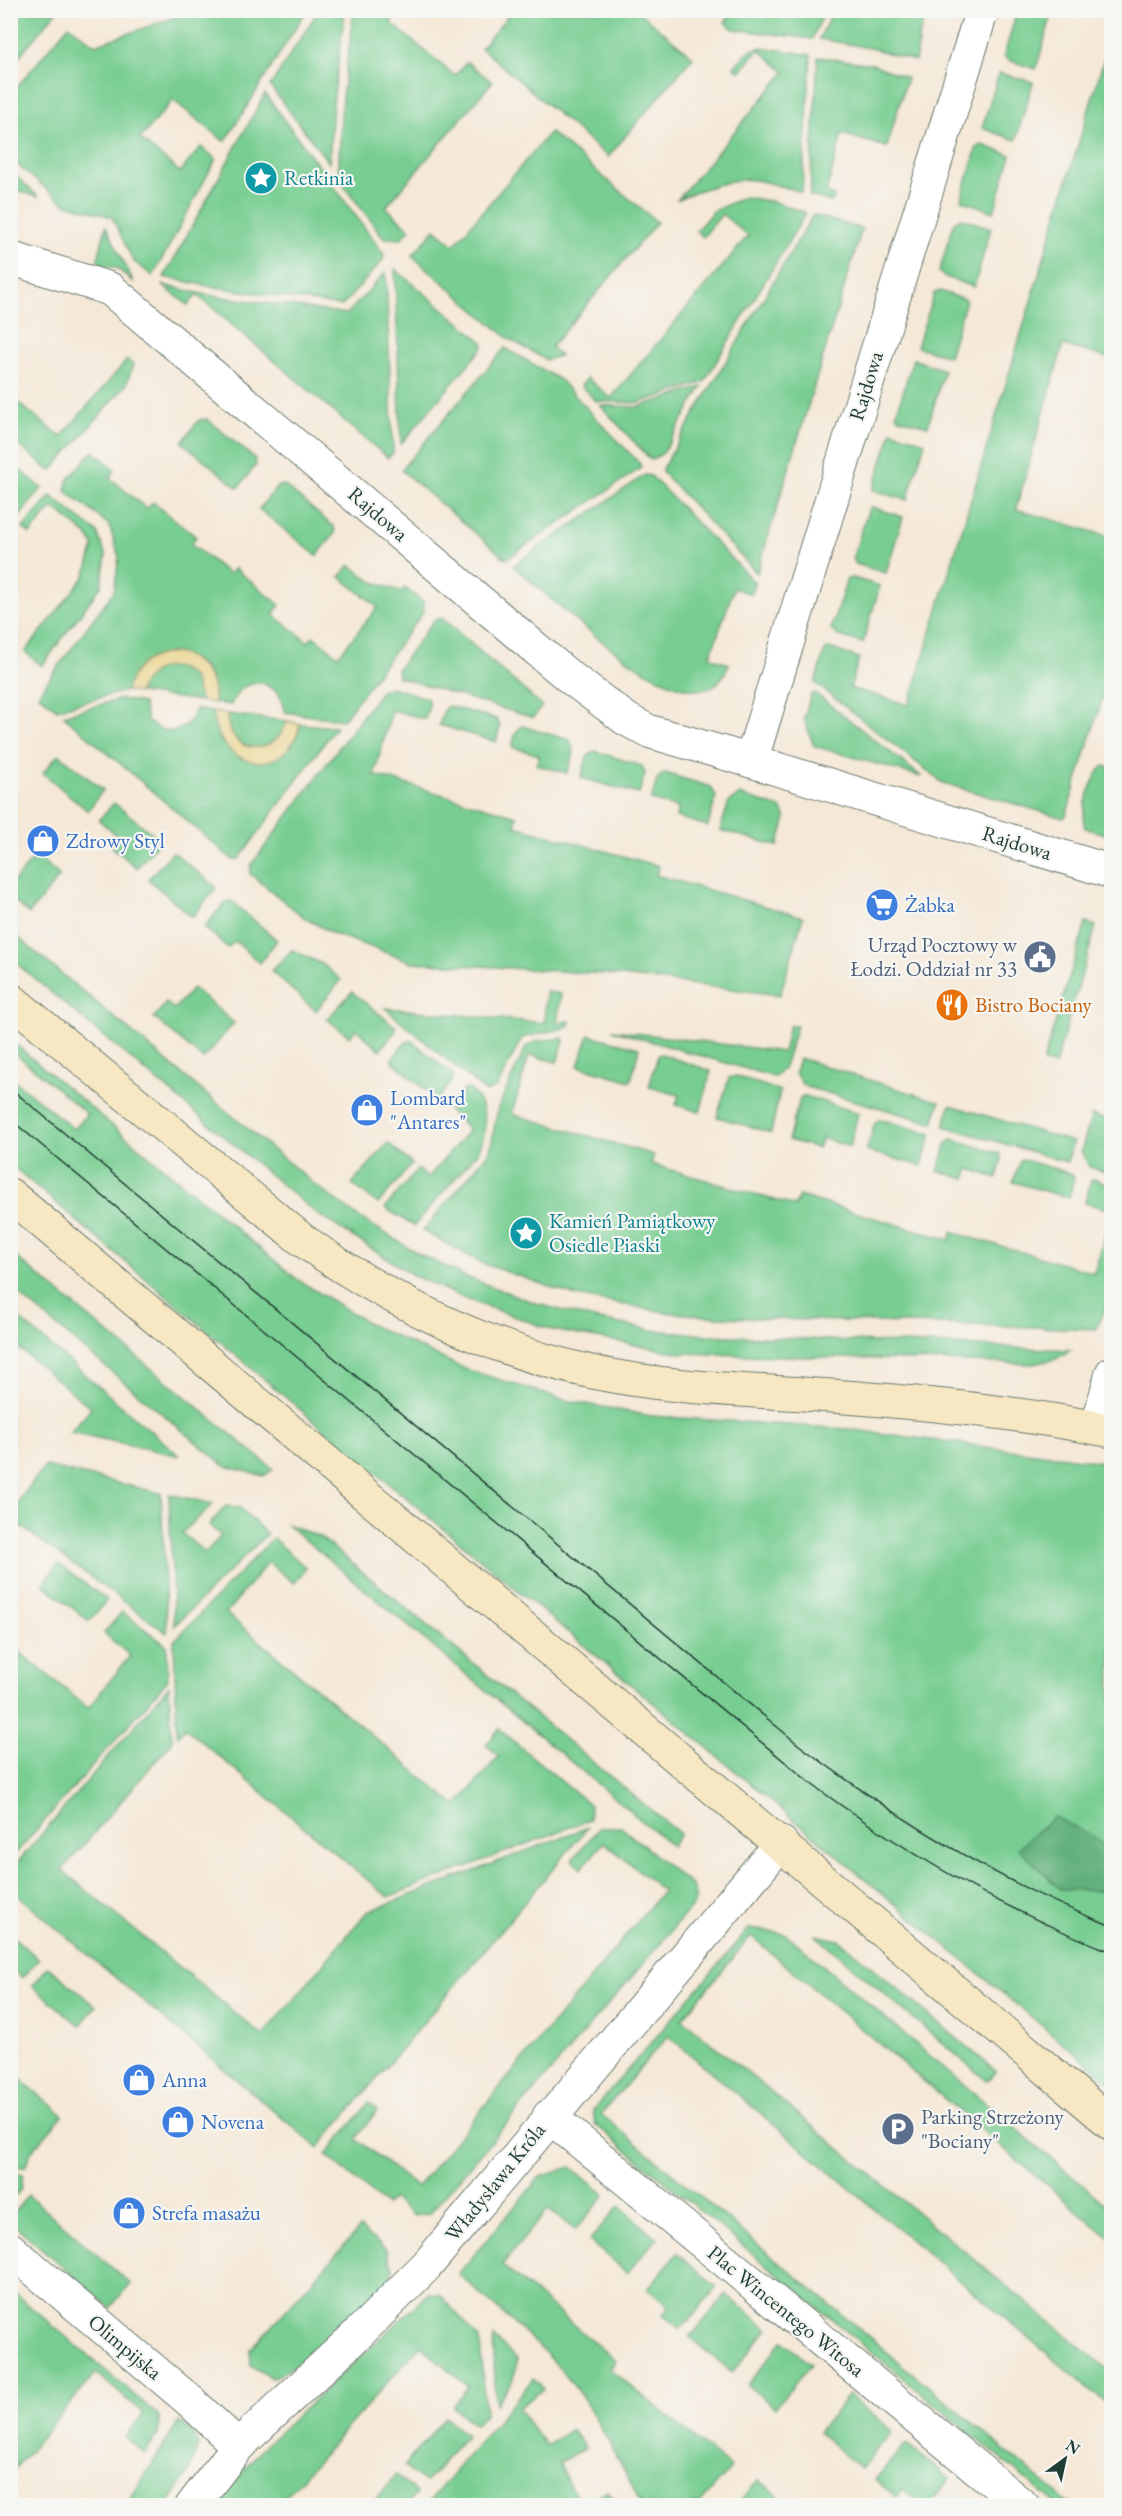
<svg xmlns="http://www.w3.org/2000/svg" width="1122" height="2516" font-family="'EB Garamond',serif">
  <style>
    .green { fill: #78ce92; stroke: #4c8663; stroke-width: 1.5 }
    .forest { fill: #62b17c; stroke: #407758; stroke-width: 1.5 }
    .sand { fill: #eeda9e; stroke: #868c69; stroke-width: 1.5 }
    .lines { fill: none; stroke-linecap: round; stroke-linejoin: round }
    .street-casing { stroke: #6a796d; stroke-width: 35 }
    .secondary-casing { stroke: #6a796d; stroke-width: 35 }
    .street { stroke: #fff; stroke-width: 33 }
    .secondary { stroke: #f7e8c3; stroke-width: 33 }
    .tram { stroke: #1f3d34; stroke-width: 1.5 }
    .labels { text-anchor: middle; stroke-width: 4.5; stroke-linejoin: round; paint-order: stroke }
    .culture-label { font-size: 21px; fill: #0d838f; stroke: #f6f6f2; text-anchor: start }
    .street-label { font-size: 21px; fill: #1f3d34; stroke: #f6f6f2 }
    .shop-label { font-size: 21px; fill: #366cbe; stroke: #f6f6f2; text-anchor: start }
    .service-label { font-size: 21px; fill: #4e5e75; stroke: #f6f6f2; text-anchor: end }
    .food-label { font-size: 21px; fill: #c56008; stroke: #f6f6f2; text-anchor: start }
  </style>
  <rect width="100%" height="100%" fill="#f6f6f2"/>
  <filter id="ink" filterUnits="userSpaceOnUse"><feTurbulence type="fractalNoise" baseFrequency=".0167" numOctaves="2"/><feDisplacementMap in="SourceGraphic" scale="12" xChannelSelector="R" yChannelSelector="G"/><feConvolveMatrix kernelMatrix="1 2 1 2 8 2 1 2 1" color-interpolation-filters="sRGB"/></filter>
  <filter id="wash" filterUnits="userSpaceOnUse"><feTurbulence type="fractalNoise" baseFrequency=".008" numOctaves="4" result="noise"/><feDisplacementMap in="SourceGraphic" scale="24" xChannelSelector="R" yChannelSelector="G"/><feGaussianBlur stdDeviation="1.35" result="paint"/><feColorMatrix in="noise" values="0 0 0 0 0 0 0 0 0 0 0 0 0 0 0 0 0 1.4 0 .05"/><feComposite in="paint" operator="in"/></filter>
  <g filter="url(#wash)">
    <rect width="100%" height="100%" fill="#f5e8d7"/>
    <g class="green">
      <polygon points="319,10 345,11 333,103 329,163 270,86"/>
      <polygon points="354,10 399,11 390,22 455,76 467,62 492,82 386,207 410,229 401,239 384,238 338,178 342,98"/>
      <polygon points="10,11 57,11 11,66"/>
      <polygon points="193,11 217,11 224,16 242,11 306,11 225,142 173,100 140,139 180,172 201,147 216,159 153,276 133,261 112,217 64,203 11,160 11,94 69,25 95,45"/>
      <polygon points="638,11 693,57 608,157 481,48 512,11"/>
      <polygon points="734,11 734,10 825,11 812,39 733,29 725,22"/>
      <polygon points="833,11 927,11 917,42 919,43 915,61 870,48 819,39"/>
      <polygon points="1017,11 1053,11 1036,69 1008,60 1004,56"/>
      <polygon points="1111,36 1111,359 1063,345 1016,509 1111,537 1111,671 1066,816 1063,818 943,783 815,683 825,651 829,648 859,658 850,688 909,705"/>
      <path d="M761,47L811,55L802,192C787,188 771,183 755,180C736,177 694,191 677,200L785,72L759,49L740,72L734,67L748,52Z"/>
      <polygon points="818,57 873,64 907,78 887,147 842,134 826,193 834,196 832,202 810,196"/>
      <polygon points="999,73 1033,82 1016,140 982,128"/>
      <polygon points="265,94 384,254 383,260 342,306 208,286 164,277"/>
      <polygon points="550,132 657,222 551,347 560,356 546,360 509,339 412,256 435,229 454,245"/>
      <polygon points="982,145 1011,155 994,212 961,200 977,147"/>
      <polygon points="10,172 11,172 39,197 11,189"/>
      <polygon points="744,197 775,202 806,213 704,382 638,403 596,401 581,386 587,378 611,398 748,236 722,214 703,237 696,231 713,211"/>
      <polygon points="813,215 862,229 757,573 661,471"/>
      <polygon points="961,218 991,228 974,287 943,276 939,272 954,222"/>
      <polygon points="106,226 134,283 117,268 97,264"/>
      <polygon points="395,269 483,342 483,347 401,444"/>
      <polygon points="386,272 393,453 388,458 197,295 188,305 162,285 208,295 347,314"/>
      <polygon points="940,291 966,300 949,356 917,347 934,293"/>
      <polygon points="505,348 560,380 640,464 641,468 506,559 401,470"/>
      <polygon points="913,359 944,370 928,426 899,418 896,415"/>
      <polygon points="127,360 133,364 127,384 53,469 49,470 11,439 11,397 61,437"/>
      <polygon points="702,387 663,453 651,460 600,405 637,407"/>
      <polygon points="207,419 255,459 256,465 238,488 182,442 199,420"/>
      <polygon points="892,431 925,442 907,500 873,490"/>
      <path d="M93,451L115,470L110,478L147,509L153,502L196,537L191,544L229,574L234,568L280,605L273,614L308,642L313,636L338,656L378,607L340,577L350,565L371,581L401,592L405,588L423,602L424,611L343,720L285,712L278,692L263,683C246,682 237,690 231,705L214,703C219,645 143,635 126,691L57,709L38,694L114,591L119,557L109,525L66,491L67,481Z"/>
      <polygon points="11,463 42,488 16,521 11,517 11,498 13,495 11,492"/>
      <path d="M645,475L651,476L754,582L751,594L734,588L710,657L729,664C724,677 716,690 700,690C645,690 555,601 513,566Z"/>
      <polygon points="284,485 334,527 335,533 317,556 259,509 278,486"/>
      <polygon points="51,496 97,532 106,556 101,586 42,666 25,652 85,576 94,546 87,535 53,507 30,534 23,528"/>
      <polygon points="872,507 903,517 886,573 856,564 852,559 869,508"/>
      <polygon points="853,578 880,586 863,643 837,635 831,629 847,579"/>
      <polygon points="442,618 542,706 533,718 398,677 397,670 434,620"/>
      <path d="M164,667C185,664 201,680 201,701L139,693C144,679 150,671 164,667Z"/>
      <polygon points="392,687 427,698 429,705 425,719 392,710 374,775 517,816 515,826 659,866 656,875 803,917 780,995 606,974 412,962 332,933 305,918 250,874 251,865 382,690"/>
      <polygon points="815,693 922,777 814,746 804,719 811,694"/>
      <path d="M120,699L143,703L147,721C166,737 187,734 196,709L213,712L219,739L240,758C270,760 293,760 300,724L336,727L239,859L233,860L63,715Z"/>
      <polygon points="448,706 496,719 500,726 496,742 439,725 444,709"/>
      <path d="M227,714L287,721C275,760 227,754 227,714Z"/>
      <polygon points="522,726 570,740 574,753 567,773 537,765 539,755 512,747 516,732"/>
      <polygon points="595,751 642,766 645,773 639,794 581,778 587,757"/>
      <polygon points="60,755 103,790 88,811 43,773 56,757"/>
      <path d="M1105,766L1111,768V836L1085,828C1079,816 1093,770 1105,766Z"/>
      <polygon points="665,773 711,787 716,796 708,826 676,817 678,808 651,800 658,778"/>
      <polygon points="739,795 781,808 786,818 778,846 720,830 729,802"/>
      <polygon points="114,803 158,838 157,844 137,868 112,847 119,838 99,820"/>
      <polygon points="173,852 215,886 215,890 192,917 148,879"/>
      <polygon points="36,855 60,876 29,914 11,898 11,885"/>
      <polygon points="231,901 277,940 260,963 235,941 228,948 204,927 226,902"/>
      <polygon points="1086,923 1096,926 1055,1066 1043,1062"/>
      <polygon points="10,931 319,1188 360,1218 419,1254 466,1277 538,1304 594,1319 652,1330 708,1335 1071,1350 1056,1359 1033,1364 680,1353 552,1330 463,1298 413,1275 317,1214 11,959"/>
      <polygon points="292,950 322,964 341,980 316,1011 271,971"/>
      <polygon points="193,988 234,1023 203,1059 154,1018 166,1003 174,1009"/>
      <polygon points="352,992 396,1027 395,1032 380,1050 356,1029 350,1037 327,1019"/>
      <polygon points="546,992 561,994 557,1022 570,1021 568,1027 522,1038 497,1087 486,1092 385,1008 544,1023"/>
      <polygon points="789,1026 797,1026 783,1069 774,1077 612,1030 783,1052"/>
      <polygon points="589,1035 639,1048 631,1081 578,1066"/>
      <polygon points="562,1038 564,1041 557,1062 529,1055 512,1114 654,1155 651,1164 795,1206 799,1196 950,1240 952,1232 1094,1273 1111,1214 1111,1298 1096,1329 717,1317 664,1312 576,1296 484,1264 423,1231 490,1151 498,1108 526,1047 536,1041"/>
      <polygon points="11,1041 298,1280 373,1326 465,1369 565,1400 651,1416 847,1429 1111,1463 1111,2083 316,1423 11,1165 10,1077 74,1129 87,1114 11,1050"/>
      <polygon points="412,1041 453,1075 452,1081 437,1100 391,1060 406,1042"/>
      <polygon points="661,1054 711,1071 700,1112 676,1105 679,1095 649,1087 658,1055"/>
      <polygon points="799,1058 940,1102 933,1123 807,1087 802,1084 795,1073"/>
      <polygon points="736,1076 780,1091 771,1133 717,1117 729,1078"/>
      <path d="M469,1089C488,1104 488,1132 478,1152L414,1226L385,1208L418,1169L428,1178L469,1130L448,1109L464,1090Z"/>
      <polygon points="805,1096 858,1113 850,1147 822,1138 818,1148 788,1140 800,1099"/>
      <polygon points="950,1105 1073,1142 1067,1162 944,1126"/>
      <polygon points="1092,1115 1111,1121 1111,1174 1089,1167 1081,1151"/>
      <polygon points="880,1119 931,1134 922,1166 866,1151 875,1123"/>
      <polygon points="952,1139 999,1153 1002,1160 997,1178 969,1169 965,1179 938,1171 947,1143"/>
      <polygon points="388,1143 412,1164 378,1204 352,1184"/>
      <polygon points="1021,1159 1072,1174 1074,1178 1069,1198 1013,1182"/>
      <polygon points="1094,1179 1111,1185 1111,1210 1085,1203 1091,1180"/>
      <polygon points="10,1254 11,1253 273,1469 264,1476 225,1466 11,1288"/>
      <polygon points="11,1312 180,1456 70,1432 91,1408 11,1342"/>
      <polygon points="45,1466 161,1493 167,1633 11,1519 11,1511"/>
      <polygon points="169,1494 213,1504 182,1533 205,1553 221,1536 209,1525 226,1506 240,1508 267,1534 174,1626"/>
      <polygon points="286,1524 320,1537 680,1834 672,1846"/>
      <polygon points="273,1538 306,1568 294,1583 268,1562 226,1613 456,1806 499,1756 486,1745 499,1729 590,1805 589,1820 388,1897 185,1728 177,1736 174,1641"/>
      <polygon points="58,1564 107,1600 89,1621 43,1584"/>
      <polygon points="122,1612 167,1646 168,1680 16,1853 10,1848 11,1645 88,1708 130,1656 104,1633"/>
      <polygon points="169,1686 172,1742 62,1870 263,2036 367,1912 588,1827 318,2148 11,1890 11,1870"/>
      <polygon points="600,1827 621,1827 692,1886 696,1899 693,1905 429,2214 414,2216 393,2199 386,2205 326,2155 369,2103 377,2110 356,2139 417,2187 663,1891 604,1842 581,1869 572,1860"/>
      <polygon points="749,1929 786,1934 1111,2209 1111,2239 751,1936 682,2019 1111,2372 1111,2407 668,2036 601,2114 1071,2505 1057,2505 595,2124 593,2110"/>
      <polygon points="11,1935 39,1959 22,1978 11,1968"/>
      <polygon points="815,1935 839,1940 996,2071 987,2081"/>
      <polygon points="48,1967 96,2006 80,2026 32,1986"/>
      <polygon points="11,2071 63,2115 31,2152 25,2167 11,2167"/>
      <path d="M571,2167L605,2195L575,2230L548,2209L502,2265L616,2361L610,2369L731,2468L699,2505H642C620,2464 600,2420 571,2382C540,2342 496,2309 458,2274L540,2177Z"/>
      <polygon points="11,2174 23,2174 21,2189 11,2201"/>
      <polygon points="28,2195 131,2284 110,2308 11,2222 11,2216"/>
      <polygon points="619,2206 657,2238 627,2273 589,2241"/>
      <path d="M360,2228L386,2249L393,2269L388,2281C361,2307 306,2367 271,2378L251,2365L250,2350Z"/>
      <polygon points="677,2253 717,2287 681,2329 663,2315 669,2307 648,2289"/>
      <polygon points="11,2290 159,2416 158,2435 145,2454 125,2437 144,2414 96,2373 11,2473"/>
      <polygon points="429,2293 439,2294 480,2339 485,2414 475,2425 453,2407 468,2386 420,2346 278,2505 216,2506 259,2451"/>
      <polygon points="726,2294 768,2329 732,2372 690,2338"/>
      <polygon points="493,2337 517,2359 514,2379 496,2404"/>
      <polygon points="783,2341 811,2364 775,2408 747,2385"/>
      <polygon points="533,2379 544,2389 518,2408 546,2446 571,2429 585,2448 558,2463 581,2505 608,2490 617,2505 426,2505"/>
      <polygon points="849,2395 892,2431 861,2469 818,2432"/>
      <polygon points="445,2417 466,2435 425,2483 404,2466"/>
      <polygon points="179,2422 192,2431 198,2446 188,2474 167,2505 126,2505"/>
      <polygon points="906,2443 950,2479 929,2505 923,2505 903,2489 897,2497 875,2480"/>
      <polygon points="396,2475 417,2493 407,2505 371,2505"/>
      <polygon points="759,2480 790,2505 736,2505"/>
    </g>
    <path class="forest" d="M1054,1817C1075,1828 1117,1841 1112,1872C1110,1878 1103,1886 1099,1891L1060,1889L1018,1848Z"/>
    <g class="sand">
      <path d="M176,653C200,657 216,679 214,703L201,701L194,679C175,657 147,667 139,693L126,691C133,666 150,653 176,653Z"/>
      <path d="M213,712L227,714C226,754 275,760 287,721L300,724C289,780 217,772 213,712Z"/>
    </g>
  </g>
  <g filter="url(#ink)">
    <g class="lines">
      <g class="street-casing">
        <g id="street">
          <polyline points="982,10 751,761 1112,872"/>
          <polyline points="10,258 110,289 567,675 626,719 648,731 751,761"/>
          <polyline points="1097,1428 1112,1373"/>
          <polyline points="549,2116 1023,2506"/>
          <polyline points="10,2249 190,2401 238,2446"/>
          <polyline points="192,2506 238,2446 358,2334 427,2265 781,1843"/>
        </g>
      </g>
      <g class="secondary-casing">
        <g id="secondary">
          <path d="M10,999L301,1239C389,1301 486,1349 592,1372C675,1390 761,1390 845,1397C934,1404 1024,1413 1112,1431"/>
          <polyline points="10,1195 1112,2124"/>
        </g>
      </g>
      <use href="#street" class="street"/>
      <use href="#secondary" class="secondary"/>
      <g class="tram">
        <path d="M10,1088L799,1745C896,1818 998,1882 1112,1926"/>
        <path d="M10,1119L814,1786C906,1853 1005,1911 1112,1952"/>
      </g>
    </g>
  </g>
  <defs>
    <g id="sight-disc" transform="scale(1.725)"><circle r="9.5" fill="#0f9aa8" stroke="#f6f6f2"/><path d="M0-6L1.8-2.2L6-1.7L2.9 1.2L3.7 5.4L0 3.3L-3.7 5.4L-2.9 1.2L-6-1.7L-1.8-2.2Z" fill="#fff"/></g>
    <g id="shop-disc" transform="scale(1.725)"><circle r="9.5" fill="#3f7fe0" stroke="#f6f6f2"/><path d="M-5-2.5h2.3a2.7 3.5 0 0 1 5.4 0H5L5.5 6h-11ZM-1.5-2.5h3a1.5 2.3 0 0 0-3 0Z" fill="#fff"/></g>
    <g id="supermarket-disc" transform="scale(1.725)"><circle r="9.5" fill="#3f7fe0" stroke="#f6f6f2"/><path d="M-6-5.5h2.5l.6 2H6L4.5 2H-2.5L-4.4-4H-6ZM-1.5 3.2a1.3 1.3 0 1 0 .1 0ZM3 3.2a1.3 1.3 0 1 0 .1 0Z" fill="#fff"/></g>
    <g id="civic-disc" transform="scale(1.725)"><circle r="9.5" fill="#5c6f8a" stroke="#f6f6f2"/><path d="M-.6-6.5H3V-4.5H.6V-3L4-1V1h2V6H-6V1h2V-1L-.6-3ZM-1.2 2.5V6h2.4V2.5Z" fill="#fff"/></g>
    <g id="restaurant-disc" transform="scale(1.725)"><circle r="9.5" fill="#e8710a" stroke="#f6f6f2"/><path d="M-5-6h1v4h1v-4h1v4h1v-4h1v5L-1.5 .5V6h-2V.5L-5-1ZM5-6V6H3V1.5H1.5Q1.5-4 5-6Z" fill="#fff"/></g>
    <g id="parking-disc" transform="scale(1.725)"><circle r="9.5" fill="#5c6f8a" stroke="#f6f6f2"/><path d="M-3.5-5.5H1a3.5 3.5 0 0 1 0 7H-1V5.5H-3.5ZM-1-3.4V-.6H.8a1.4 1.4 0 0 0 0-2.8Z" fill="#fff"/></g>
  </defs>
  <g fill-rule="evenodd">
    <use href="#sight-disc" x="261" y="178"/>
    <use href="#shop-disc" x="43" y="841"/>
    <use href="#supermarket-disc" x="882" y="905"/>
    <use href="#civic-disc" x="1040" y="957"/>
    <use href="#restaurant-disc" x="952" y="1005"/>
    <use href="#shop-disc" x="367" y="1110"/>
    <use href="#sight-disc" x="526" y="1233"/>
    <use href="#shop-disc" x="139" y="2080"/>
    <use href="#shop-disc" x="178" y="2122"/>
    <use href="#parking-disc" x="898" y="2129"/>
    <use href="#shop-disc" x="129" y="2213"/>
  </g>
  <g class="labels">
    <g class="culture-label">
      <text x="284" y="185">Retkinia</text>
      <text x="549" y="1228">Kamień Pamiątkowy<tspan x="549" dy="24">Osiedle Piaski</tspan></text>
    </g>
    <g class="street-label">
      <text transform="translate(866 386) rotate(-73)" y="7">Rajdowa</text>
      <text transform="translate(378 514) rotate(41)" y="7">Rajdowa</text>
      <text transform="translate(1017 843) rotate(17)" y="7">Rajdowa</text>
      <text transform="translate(495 2182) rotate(-51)" y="7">Władysława Króla</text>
      <text transform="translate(786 2311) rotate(39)" y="7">Plac Wincentego Witosa</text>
      <text transform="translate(125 2347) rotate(40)" y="7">Olimpijska</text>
    </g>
    <g class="shop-label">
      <text x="66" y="848">Zdrowy Styl</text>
      <text x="905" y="912">Żabka</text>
      <text x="390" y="1105">Lombard<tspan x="390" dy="24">"Antares"</tspan></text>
      <text x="162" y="2087">Anna</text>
      <text x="201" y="2129">Novena</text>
      <text x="152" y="2220">Strefa masażu</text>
    </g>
    <g class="service-label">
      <text x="1017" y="952">Urząd Pocztowy w<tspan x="1017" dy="24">Łodzi. Oddział nr 33</tspan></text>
      <text x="921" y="2124" text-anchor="start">Parking Strzeżony<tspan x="921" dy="24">"Bociany"</tspan></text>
    </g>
    <g class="food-label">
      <text x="975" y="1012">Bistro Bociany</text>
    </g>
  </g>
  <rect width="1122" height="2516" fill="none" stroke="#f6f6f2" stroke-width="36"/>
  <g transform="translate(1065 2459) rotate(33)" stroke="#f6f6f2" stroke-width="4.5" paint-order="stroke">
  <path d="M0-4.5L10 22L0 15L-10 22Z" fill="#1f3d34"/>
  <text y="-9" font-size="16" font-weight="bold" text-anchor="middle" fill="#1f3d34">N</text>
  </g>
</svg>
